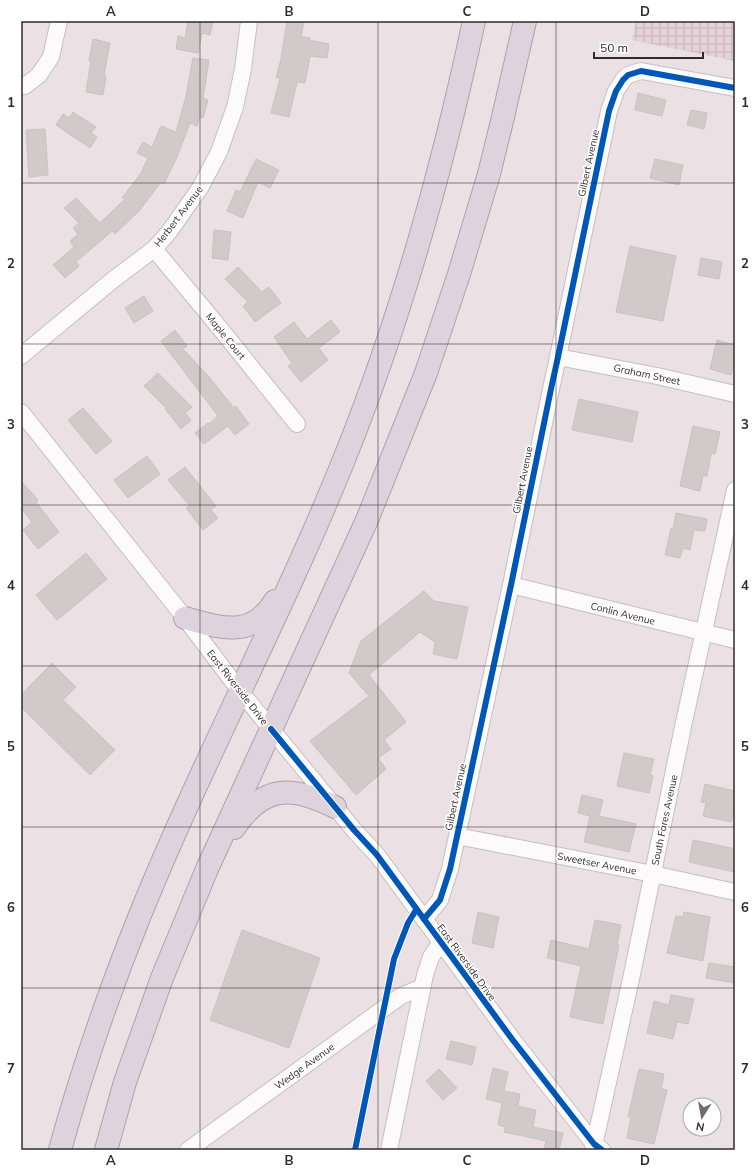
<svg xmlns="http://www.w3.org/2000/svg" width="756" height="1171" font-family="Mulish,sans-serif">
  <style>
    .industrial { fill: url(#industrial-grid) }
    .building { fill: #d2c9ca; stroke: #c9c1c2 }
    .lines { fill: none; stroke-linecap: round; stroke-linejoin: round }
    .minor-casing { stroke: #c6bfc1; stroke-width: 18 }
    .highway-casing { stroke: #afa0aa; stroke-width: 24 }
    .minor { stroke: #fcfafb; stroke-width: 16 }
    .highway { stroke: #ded3dc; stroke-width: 22 }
    .cycleway-casing { stroke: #fff; stroke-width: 8 }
    .cycleway { stroke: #0057b8; stroke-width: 6 }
    .grid { fill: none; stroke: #312a2c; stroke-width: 1; stroke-opacity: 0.55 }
    .labels { text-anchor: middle; stroke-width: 3; stroke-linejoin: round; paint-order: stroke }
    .street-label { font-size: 10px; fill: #312a2c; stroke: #fff }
    .neatline { fill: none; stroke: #312a2c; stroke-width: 1.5 }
    .grid-label { font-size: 13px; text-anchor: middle; font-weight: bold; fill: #312a2c }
  </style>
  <defs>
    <pattern id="industrial-grid" width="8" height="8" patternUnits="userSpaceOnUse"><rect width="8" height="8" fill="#e5d1d8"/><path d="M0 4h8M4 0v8" fill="none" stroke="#c5b4ba"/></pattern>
  </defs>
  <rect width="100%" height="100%" fill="#ebe0e3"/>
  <polygon class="industrial" points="636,21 735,21 735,61 632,40"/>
  <g class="building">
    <polygon points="188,21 213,21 210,35 202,33 198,53 176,49 178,36 185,38"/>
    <polygon points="287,21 304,21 301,37 310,38 309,40 329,44 327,58 310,56 305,83 297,82 289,117 271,113 280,78 276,78 281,59"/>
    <polygon points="93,39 110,43 104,75 106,76 103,95 86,92 91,61 89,61"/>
    <polygon points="193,58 209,60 203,98 208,100 203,118 200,117 197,126 190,123 177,157 164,184 161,182 140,210 115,234 112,231 76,262 79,266 65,278 53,265 74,247 70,241 78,234 73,228 79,223 64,208 76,198 100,223 125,199 122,198 141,173 148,158 137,153 143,142 152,147 161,126 176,132 186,96"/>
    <polygon points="638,93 666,100 662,116 635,110"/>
    <polygon points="691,110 707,113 704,129 687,125"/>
    <polygon points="73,112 96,127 91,133 97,137 90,148 56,125 63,114 69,118"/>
    <polygon points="45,129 48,175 29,177 26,130"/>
    <polygon points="256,159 279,170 270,188 258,182 243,218 227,211 236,190 240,192"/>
    <polygon points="655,159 683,165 679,185 650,178"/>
    <polygon points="214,230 231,232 228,260 212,258"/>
    <polygon points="630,246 676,256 663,321 616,312"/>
    <polygon points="701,258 722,262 719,279 698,275"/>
    <polygon points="238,267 262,292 269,287 281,303 255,322 243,306 248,302 225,279"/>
    <polygon points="144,296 153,311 134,323 125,308"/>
    <polygon points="331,320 340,332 319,348 328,360 301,382 288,366 292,363 274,337 294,322 307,339"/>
    <polygon points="175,330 187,346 183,349 209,377 234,408 236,406 249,424 235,435 228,426 204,444 195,433 208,423 209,424 218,416 161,341"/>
    <polygon points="717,340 735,345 735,360 731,375 710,369"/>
    <polygon points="158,373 192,407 185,413 191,420 181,429 165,409 166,408 144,386"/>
    <polygon points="579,399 638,412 632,442 572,430"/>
    <polygon points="83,408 112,441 96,454 68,420"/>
    <polygon points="693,426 720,432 715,454 711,453 707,476 703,476 700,491 680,486"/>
    <polygon points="147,456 160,474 128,498 114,480"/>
    <polygon points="185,467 216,506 211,510 218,518 203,530 186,508 190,506 168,480"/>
    <polygon points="21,481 38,500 36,502 59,532 38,549 23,530 32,522 21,508"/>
    <polygon points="676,513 707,519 705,531 694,530 690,550 683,548 680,558 665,555 671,528 673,529"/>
    <polygon points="86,553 107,579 57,620 36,595"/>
    <polygon points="424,591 434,601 468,607 457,659 433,654 435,642 420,632 369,675 406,722 384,740 391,749 378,758 386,769 356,795 310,741 369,696 349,673 361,641"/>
    <polygon points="52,663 76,687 63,700 115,750 90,775 21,707 21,695"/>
    <polygon points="624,753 654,759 650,775 653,776 649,793 617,786"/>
    <polygon points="705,784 735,791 735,804 731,822 703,816 706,803 701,802"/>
    <polygon points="582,795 603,800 599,816 636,824 629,852 584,842 590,816 578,813"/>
    <polygon points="693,840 735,849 735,872 689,862"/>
    <polygon points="478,912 499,917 493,948 472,943"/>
    <polygon points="684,912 710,917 703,961 667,953 676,916 683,917"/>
    <polygon points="595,920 621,925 617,945 619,945 603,1024 570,1017 581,966 547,958 551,940 589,949"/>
    <polygon points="242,930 320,958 289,1048 210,1020"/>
    <polygon points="709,963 735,967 735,983 706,978"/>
    <polygon points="671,995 694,999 688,1024 677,1022 673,1039 647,1033 654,1001 669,1005"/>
    <polygon points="451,1041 476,1047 472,1065 446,1059"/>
    <polygon points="493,1068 508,1072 504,1091 520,1094 518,1106 536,1110 533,1127 563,1133 559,1150 544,1150 546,1141 504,1132 505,1127 498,1125 502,1103 486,1099"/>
    <polygon points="439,1069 457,1088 443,1100 426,1081"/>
    <polygon points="639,1069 664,1074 661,1089 667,1090 654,1144 627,1138 631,1117 628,1117"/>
  </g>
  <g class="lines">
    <g class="minor-casing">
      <g id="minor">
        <polyline points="25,86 39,75 51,57 59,21"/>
        <polyline points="154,249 214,321 297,424"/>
        <polyline points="21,356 114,279 154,249 169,232 200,188 219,152 235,107 243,69 249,21"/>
        <polyline points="558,357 657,376 735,394"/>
        <polyline points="21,412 185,618 240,691 354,830 377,855 512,1039 594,1144 602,1150"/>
        <polyline points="511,585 735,640"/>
        <polyline points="457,836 653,874 735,892"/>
        <polyline points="424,919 440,900 450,869 511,585 551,389 558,357 609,111 616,91 623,80 628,75 641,71 735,88"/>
        <polyline points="188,1150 401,996 422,987"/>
        <polyline points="389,1150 425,975 431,957 441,942"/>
        <polyline points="593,1150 631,979 684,722 735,490"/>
      </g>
    </g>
    <g class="highway-casing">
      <g id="highway">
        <path d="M185,618C221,628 252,639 275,601"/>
        <path d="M234,828C263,785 291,785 335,807"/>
        <path d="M60,1150C82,1070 109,992 140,915C202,762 281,615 343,462C401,319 442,171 474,21"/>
        <polyline points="106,1150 125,1082 162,978 207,869 367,520 426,373 459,274 489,174 503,117 525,21"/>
      </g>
    </g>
    <use href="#minor" class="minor"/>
    <use href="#highway" class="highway"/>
    <g class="cycleway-casing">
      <g id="cycleway">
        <polyline points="271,729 354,830 377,855 512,1039 594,1144 602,1150"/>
        <polyline points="424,919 440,900 450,869 511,585 551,389 558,357 609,111 616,91 623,80 628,75 641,71 735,88"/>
        <polyline points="355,1150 394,959 408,923 416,910"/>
      </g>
    </g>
    <use href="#cycleway" class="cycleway"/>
  </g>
  <path class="grid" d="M200,21V1150M378,21V1150M556,21V1150M21,183H735M21,344H735M21,505H735M21,666H735M21,827H735M21,988H735"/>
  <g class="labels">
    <g class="street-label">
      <text transform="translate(588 163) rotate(-78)" y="4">Gilbert Avenue</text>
      <text transform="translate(178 216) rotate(-53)" y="4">Herbert Avenue</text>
      <text transform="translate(226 336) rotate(51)" y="4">Maple Court</text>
      <text transform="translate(647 374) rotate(12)" y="4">Graham Street</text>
      <text transform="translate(522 480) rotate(-79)" y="4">Gilbert Avenue</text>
      <text transform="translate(623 613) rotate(14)" y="4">Conlin Avenue</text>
      <text transform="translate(238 687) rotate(52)" y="4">East Riverside Drive</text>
      <text transform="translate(455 797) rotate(-78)" y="4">Gilbert Avenue</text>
      <text transform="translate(664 820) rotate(-78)" y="4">South Fares Avenue</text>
      <text transform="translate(597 863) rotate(11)" y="4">Sweetser Avenue</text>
      <text transform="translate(467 962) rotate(54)" y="4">East Riverside Drive</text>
      <text transform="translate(304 1066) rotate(-36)" y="4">Wedge Avenue</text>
    </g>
  </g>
  <rect width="756" height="1171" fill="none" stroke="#ffffff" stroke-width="44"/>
  <g transform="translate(702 1117) rotate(191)"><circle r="19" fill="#ffffff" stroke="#adaaab"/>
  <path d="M0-3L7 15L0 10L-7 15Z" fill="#726a6c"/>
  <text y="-6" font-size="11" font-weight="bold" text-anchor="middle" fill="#312a2c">N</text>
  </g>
  <path d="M594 52v6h109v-6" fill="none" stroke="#312a2c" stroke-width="2"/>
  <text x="600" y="52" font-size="12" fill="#312a2c" stroke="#ffffff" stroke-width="3" paint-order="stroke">50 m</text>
  <rect x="22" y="22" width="712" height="1127" class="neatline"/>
  <g class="grid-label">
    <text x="111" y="16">A</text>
    <text x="289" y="16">B</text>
    <text x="467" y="16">C</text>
    <text x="645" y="16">D</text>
    <text x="11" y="107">1</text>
    <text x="745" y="107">1</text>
    <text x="11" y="268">2</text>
    <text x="745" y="268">2</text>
    <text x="11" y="429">3</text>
    <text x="745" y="429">3</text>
    <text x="11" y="590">4</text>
    <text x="745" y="590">4</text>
    <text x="11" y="751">5</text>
    <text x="745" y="751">5</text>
    <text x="11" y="912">6</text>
    <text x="745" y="912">6</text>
    <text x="11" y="1073">7</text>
    <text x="745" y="1073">7</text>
    <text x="111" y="1165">A</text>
    <text x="289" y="1165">B</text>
    <text x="467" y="1165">C</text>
    <text x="645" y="1165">D</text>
  </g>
</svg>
